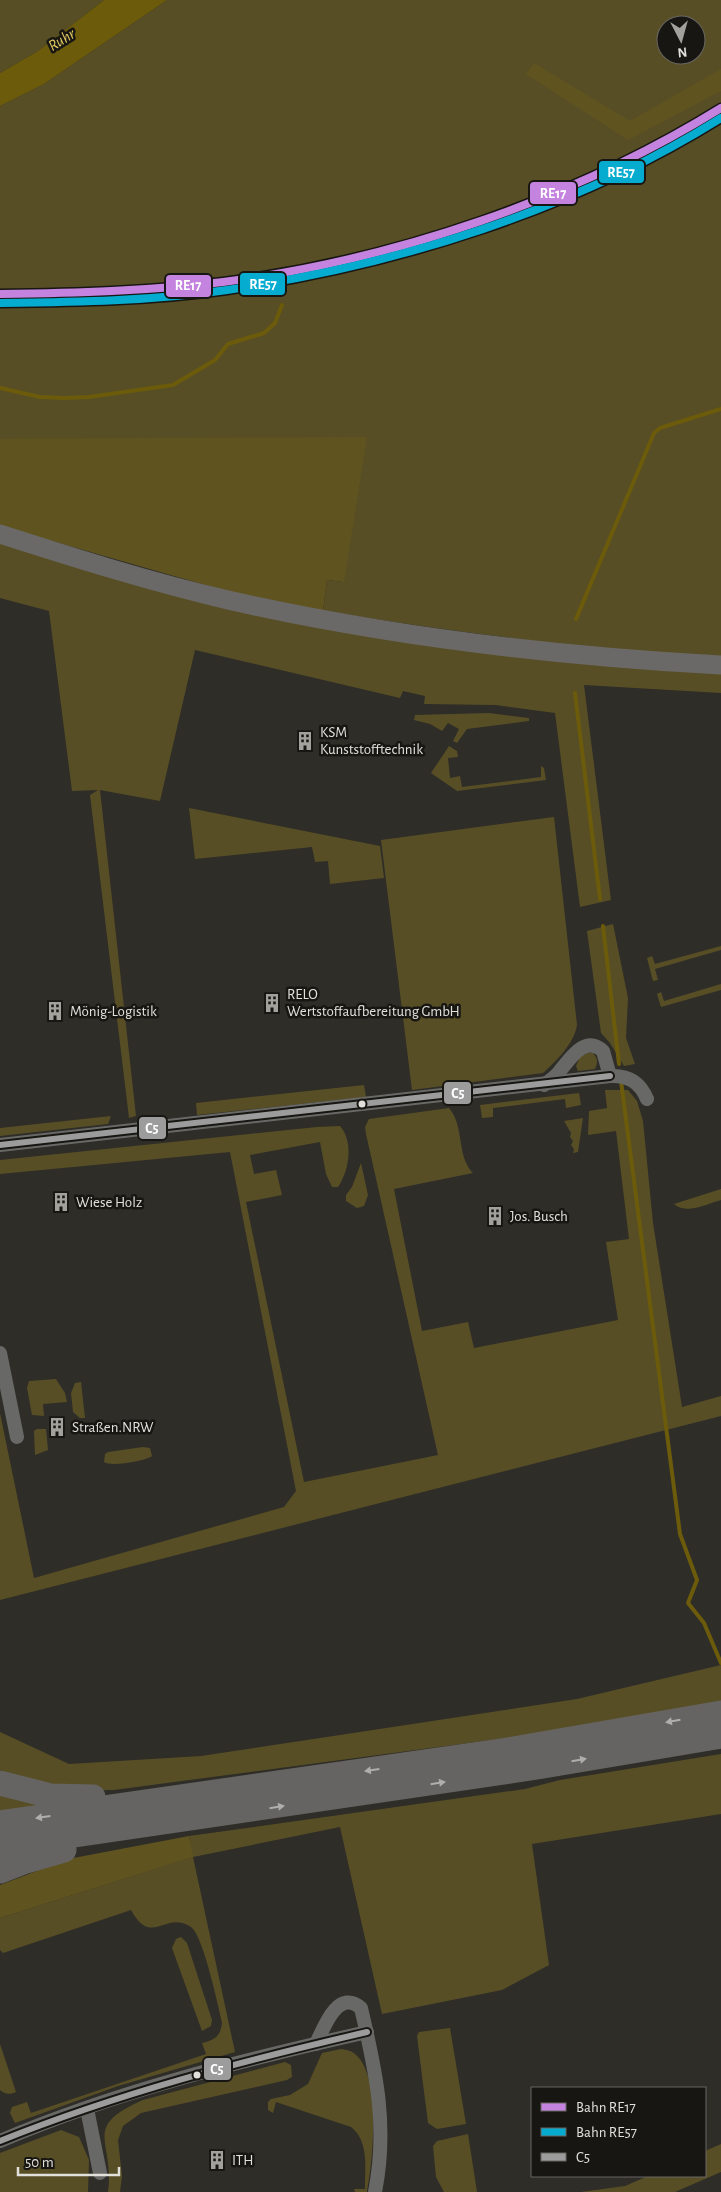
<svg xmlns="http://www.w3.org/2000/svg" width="721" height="2192" font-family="'Alegreya Sans',sans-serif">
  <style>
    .green { fill: #584e25; fill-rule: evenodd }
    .forest { fill: #5f5320 }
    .water { fill: #6b5b0b }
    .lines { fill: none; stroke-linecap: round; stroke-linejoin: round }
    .stream { stroke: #6b5b0b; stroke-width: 4 }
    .street { stroke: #686866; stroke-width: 14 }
    .secondary { stroke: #6a6967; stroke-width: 19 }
    .highway { stroke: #656462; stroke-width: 25 }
    .bus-1-casing { stroke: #171612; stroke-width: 10 }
    .bus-1 { stroke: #9c9c9c; stroke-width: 6 }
    .rail-1-casing { stroke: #171612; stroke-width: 11 }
    .rail-2-casing { stroke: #171612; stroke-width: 11 }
    .rail-1 { stroke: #c483df; stroke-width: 8 }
    .rail-2 { stroke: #06acd0; stroke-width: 8 }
    .oneway { fill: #afaeaa }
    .bus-dot { fill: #e1e0da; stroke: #171612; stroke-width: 2 }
    .labels { text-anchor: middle; stroke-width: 5; stroke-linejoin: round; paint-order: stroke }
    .poi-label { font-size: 15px; fill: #e1e0da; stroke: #171612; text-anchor: start }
    .water-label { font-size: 16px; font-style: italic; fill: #e2c960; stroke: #171612 }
    .line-badge { stroke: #171612; stroke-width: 2 }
    .badge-label { font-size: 14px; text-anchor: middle; font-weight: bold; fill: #fff }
  </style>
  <rect width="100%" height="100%" fill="#2e2d28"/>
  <g class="green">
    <polygon points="0,0 104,0 38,51 0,73"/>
    <path d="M167,0H721V657C587,650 455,632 323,611L327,580L344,582L0,439V106L44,84ZM666,25H696V55H666Z"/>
    <polygon points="0,542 265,616 721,671 721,693 584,685 611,900 580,907 555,713 496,705 424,704 425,696 403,691 400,698 195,650 160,801 100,790 136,1116 129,1118 90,795 98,790 72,791 49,611 0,598"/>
    <polygon points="489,713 529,718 529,721 467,729 457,743 453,741 459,729 448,723 442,731 430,724 414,720 415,715"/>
    <polygon points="449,746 457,751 458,757 448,758 450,778 460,776 462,787 541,777 541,766 544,768 546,780 457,791 431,773"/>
    <polygon points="189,808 380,846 384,878 330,884 328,861 315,862 312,847 195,859"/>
    <path d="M554,817L577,1025C574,1044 556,1061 543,1073L412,1090L381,840Z"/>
    <polygon points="613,924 628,998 626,1038 635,1064 624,1066 610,1043 601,1033 587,931"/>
    <polygon points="721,946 721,950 655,969 658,980 653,981 647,958 652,956 655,964"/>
    <polygon points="721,984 721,990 661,1007 657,994 661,992 664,1001"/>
    <path d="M587,1053H593C598,1059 598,1062 595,1069L578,1071L576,1066L580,1057Z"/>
    <polygon points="364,1085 366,1097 197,1115 196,1103"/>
    <path d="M605,1090H628L637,1101L643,1121L653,1223L682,1407L721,1396V1416L0,1600V1413L34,1578L284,1507L296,1491L230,1152L0,1174V1160L317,1127L340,1126C354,1142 349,1171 338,1187H332L326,1174L320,1142L250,1155L254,1174L276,1170L282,1195L246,1202L304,1482L438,1455L366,1134L365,1127L369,1119L449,1108C465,1127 456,1156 473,1173L394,1189L422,1331L468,1322L474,1348L618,1320L606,1242L629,1239L616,1131L588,1135L589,1111L607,1108Z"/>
    <polygon points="579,1093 581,1105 566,1108 565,1099 493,1108 493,1117 482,1118 480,1105"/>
    <polygon points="111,1116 108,1124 0,1136 0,1128"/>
    <polygon points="583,1118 578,1152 573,1153 574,1149 571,1145 573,1141 570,1137 571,1133 564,1121"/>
    <polygon points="361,1163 368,1195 364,1206 357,1208 346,1201 346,1195 352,1187"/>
    <path d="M721,1189V1200C706,1204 687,1215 674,1204Z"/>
    <polygon points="56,1379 65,1393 67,1402 43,1404 44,1416 32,1415 27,1388 29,1381"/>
    <polygon points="81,1382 85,1418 80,1418 73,1412 71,1393 75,1383"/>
    <polygon points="37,1429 46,1429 48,1450 35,1455 34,1431"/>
    <path d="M143,1447L150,1448L152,1456C146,1461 111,1467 104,1462L105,1454L108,1452Z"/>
    <polygon points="721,1665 721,1702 513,1737 114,1790 84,1790 31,1784 0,1770 0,1732 69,1764 201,1756 577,1699"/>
    <path d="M721,1754V1814L532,1844L549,1965L502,1990L382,2014L340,1827L193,1857L235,2052L118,2086L15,2123L10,2113L12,2107L27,2102L31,2113L206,2054L202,2043C215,2040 221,2036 222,2022C218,2005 203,1935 191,1927C165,1910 152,1948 131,1910L3,1953L0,1950V1918L192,1857L189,1836L525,1789L560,1780Z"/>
    <polygon points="0,1791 43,1806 0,1811"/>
    <polygon points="181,1937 187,1943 212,2020 211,2026 202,2031 172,1948 176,1939"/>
    <polygon points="450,2028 466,2124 437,2129 428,2123 417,2036 419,2032"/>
    <path d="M0,2044L16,2092C10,2095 4,2094 0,2090Z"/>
    <path d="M341,2049C346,2050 351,2050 355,2054C382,2076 373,2161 367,2192H355L354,2189H365C365,2167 369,2141 351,2127L276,2102L273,2113L268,2110V2102L271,2099L290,2095L308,2084L322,2053Z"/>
    <path d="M285,2062L291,2065L292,2077L287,2080L141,2113L123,2126L118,2140L122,2176L120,2192H108C115,2139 80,2128 143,2100Z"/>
    <polygon points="61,2130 79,2137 89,2160 88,2192 0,2192 0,2153"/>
    <polygon points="468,2134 477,2192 444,2192 436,2177 433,2146 437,2141"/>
    <polygon points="721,2144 721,2172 675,2192 581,2192 625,2186 648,2176 705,2176 705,2151"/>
  </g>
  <g class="forest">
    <polygon points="534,63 630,121 721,69 721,91 628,140 526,74"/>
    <polygon points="367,437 344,582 327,580 323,611 247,597 0,526 0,439"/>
    <polygon points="189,1836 193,1857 0,1918 0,1885 68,1859"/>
  </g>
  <polygon class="water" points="104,0 167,0 44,84 0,106 0,73 38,51"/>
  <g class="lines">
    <g class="stream">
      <polyline points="0,388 40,397 65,398 89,397 173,385 215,360 228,344 264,333 275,323 282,305"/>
      <polyline points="576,619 654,433 660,428 721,409"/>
      <polyline points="575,693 600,899"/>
      <polyline points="603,926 619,1064"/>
      <polyline points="621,1081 680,1534 697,1580 688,1603 704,1623 721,1663"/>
    </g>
    <g class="street">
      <path d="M544,1085C549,1081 555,1077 559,1072C570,1059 585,1034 603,1051L610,1076"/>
      <path d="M0,1145L610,1076C628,1075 640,1082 647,1099"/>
      <polyline points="0,1353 17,1437"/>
      <path d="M316,2044C324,2027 338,1988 361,2008C376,2072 388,2126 375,2192"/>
      <polyline points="87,2109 100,2173"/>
      <path d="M0,2141C117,2091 243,2060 367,2032"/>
    </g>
    <path class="secondary" d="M0,534C75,558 151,582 228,600C391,637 555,656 721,665"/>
    <g class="highway">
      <polyline points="0,1783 51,1796 93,1797"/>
      <polyline points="0,1823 507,1750 721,1713"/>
      <polyline points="0,1846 531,1768 721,1736"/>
      <polyline points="0,1871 23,1862 64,1850"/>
    </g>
    <g class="bus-1-casing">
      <g id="bus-1">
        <polyline points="0,1145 610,1076"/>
        <path d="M0,2141C119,2093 242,2061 367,2032"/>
      </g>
    </g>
    <use href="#bus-1" class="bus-1"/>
    <g class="rail-1-casing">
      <path id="rail-1" d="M0,294C75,293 149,291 223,282C394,260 574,199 721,108"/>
    </g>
    <g class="rail-2-casing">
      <path id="rail-2" d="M0,303C76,302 152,301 227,290C397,265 574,210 721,118"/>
    </g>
    <use href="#rail-1" class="rail-1"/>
    <use href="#rail-2" class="rail-2"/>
  </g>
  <defs><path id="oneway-solid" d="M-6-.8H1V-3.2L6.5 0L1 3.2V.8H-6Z" transform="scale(1.25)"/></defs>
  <g class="oneway">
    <use href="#oneway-solid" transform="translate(673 1721) rotate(170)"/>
    <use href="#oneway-solid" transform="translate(579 1760) rotate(-10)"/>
    <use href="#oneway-solid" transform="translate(372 1770) rotate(172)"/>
    <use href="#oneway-solid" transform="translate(438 1783) rotate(-9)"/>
    <use href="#oneway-solid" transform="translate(277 1807) rotate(-9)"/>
    <use href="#oneway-solid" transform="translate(43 1817) rotate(172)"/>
  </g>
  <defs>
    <g id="building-bare" transform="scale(1.5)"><path d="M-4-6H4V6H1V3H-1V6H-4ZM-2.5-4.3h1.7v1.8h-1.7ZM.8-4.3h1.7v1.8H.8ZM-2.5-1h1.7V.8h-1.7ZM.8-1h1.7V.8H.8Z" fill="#a2a19c" stroke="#171612" stroke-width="2.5" paint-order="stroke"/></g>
  </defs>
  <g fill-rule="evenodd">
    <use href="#building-bare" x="305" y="741"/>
    <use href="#building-bare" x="272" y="1003"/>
    <use href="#building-bare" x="55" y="1011"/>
    <use href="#building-bare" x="61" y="1202"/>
    <use href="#building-bare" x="495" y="1216"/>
    <use href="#building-bare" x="57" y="1427"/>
    <use href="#building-bare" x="217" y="2160"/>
  </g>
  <g class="bus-dot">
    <circle cx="362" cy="1104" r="4.5"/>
    <circle cx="197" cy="2075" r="4.5"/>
  </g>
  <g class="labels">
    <g class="poi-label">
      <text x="320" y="737">KSM<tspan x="320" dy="17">Kunststofftechnik</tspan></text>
      <text x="287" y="999">RELO<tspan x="287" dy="17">Wertstoffaufbereitung GmbH</tspan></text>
      <text x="70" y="1016">Mönig-Logistik</text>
      <text x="76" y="1207">Wiese Holz</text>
      <text x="510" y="1221">Jos. Busch</text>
      <text x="72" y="1432">Straßen.NRW</text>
      <text x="232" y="2165">ITH</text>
    </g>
    <g class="water-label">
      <text transform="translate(61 39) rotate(-32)" y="6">Ruhr</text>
    </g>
  </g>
  <g class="line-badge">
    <rect x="598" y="160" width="47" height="24" rx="5" fill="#06acd0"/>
    <rect x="529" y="181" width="48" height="24" rx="5" fill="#c483df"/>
    <rect x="239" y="272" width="47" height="24" rx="5" fill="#06acd0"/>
    <rect x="165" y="274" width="47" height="24" rx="5" fill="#c483df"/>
    <rect x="443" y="1081" width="29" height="24" rx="5" fill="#9c9c9c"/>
    <rect x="138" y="1116" width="29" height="24" rx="5" fill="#9c9c9c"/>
    <rect x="203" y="2057" width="29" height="24" rx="5" fill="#9c9c9c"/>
  </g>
  <g class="badge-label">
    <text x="621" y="177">RE57</text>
    <text x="553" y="198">RE17</text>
    <text x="263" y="289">RE57</text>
    <text x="188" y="290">RE17</text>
    <text x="458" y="1098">C5</text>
    <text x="152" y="1133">C5</text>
    <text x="217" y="2074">C5</text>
  </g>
  <rect x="531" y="2087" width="175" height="90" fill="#171612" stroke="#686762"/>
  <rect x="541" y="2103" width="25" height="8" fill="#c483df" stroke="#686762"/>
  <text x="576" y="2112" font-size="15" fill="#e1e0da">Bahn RE17</text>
  <rect x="541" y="2128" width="25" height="8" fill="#06acd0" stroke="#686762"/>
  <text x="576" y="2137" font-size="15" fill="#e1e0da">Bahn RE57</text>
  <rect x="541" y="2153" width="25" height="8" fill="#9c9c9c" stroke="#686762"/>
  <text x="576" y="2162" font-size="15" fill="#e1e0da">C5</text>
  <g transform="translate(681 40) rotate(174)"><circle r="24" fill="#171612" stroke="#686762"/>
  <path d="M0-4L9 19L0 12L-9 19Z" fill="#a2a19c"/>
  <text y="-8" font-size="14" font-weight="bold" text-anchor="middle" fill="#e1e0da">N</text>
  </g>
  <path d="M18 2167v8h101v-8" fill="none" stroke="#e1e0da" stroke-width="2.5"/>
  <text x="25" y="2167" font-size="15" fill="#e1e0da" stroke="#171612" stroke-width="4" paint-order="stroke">50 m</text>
</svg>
